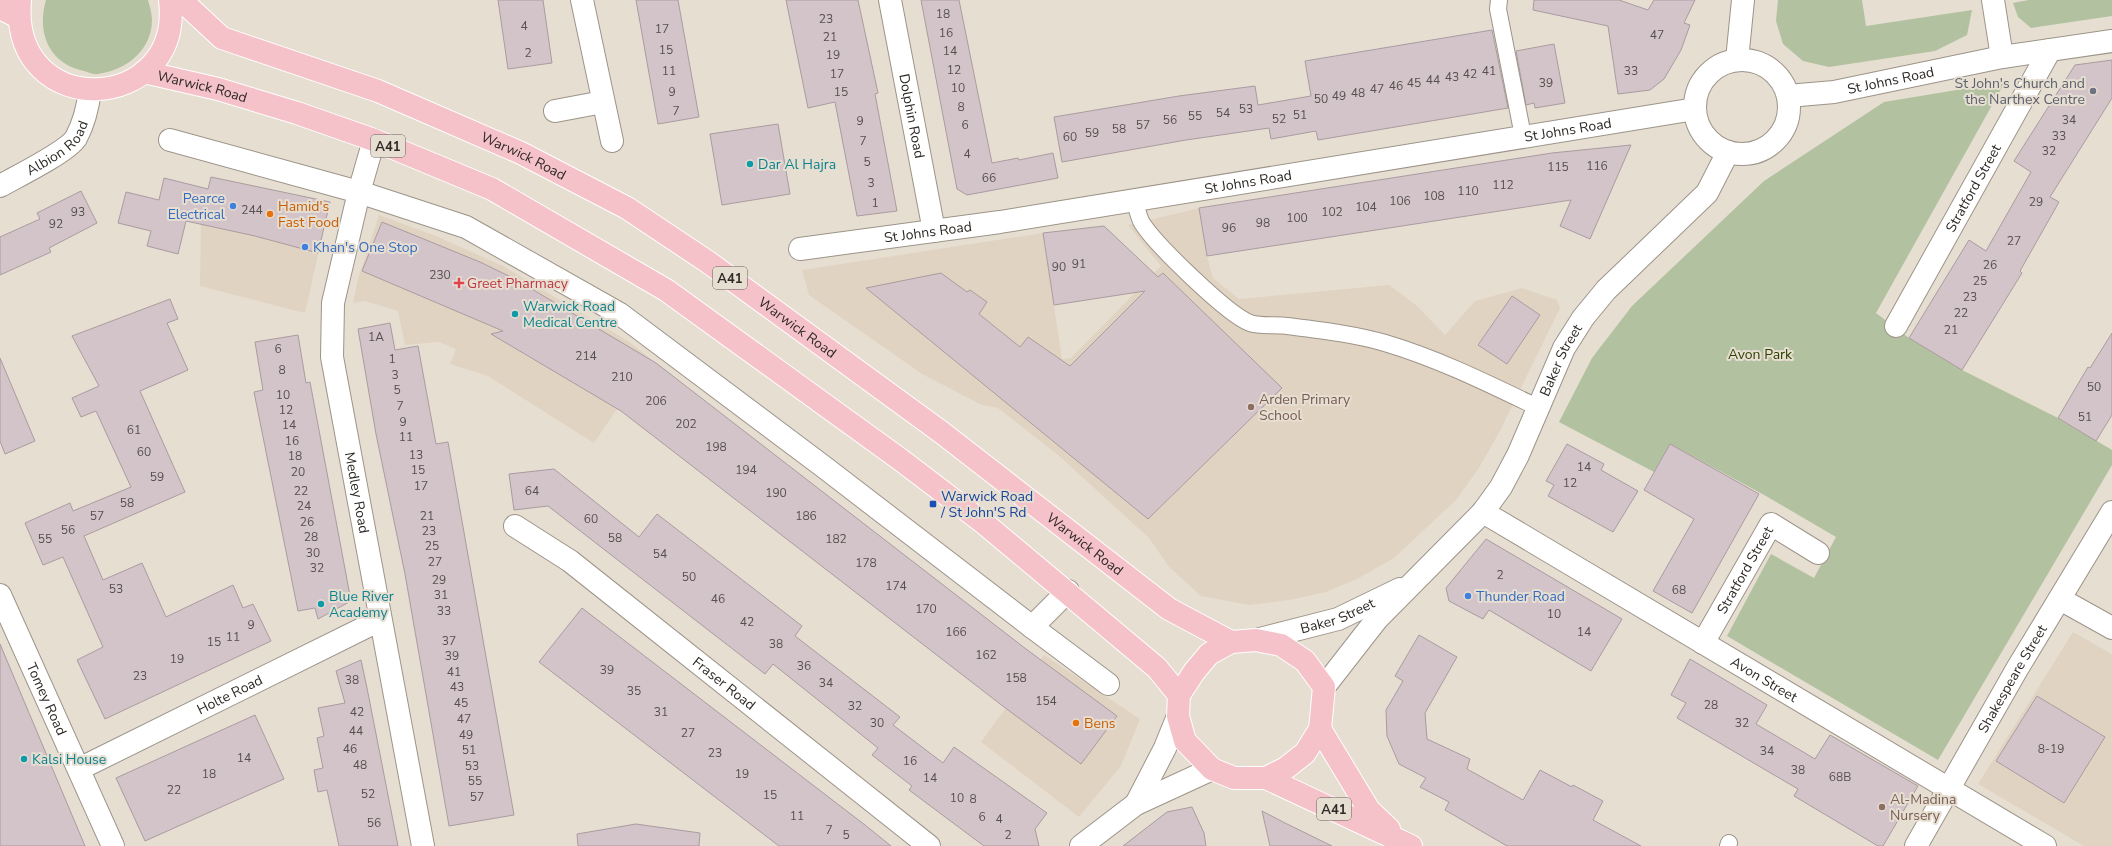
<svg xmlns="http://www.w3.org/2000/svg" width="2112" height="846" font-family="'Nunito Sans',sans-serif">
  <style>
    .built { fill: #e1d3c1 }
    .green { fill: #b2c19f }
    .building { fill: #d3c4c9; stroke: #aa9ba0 }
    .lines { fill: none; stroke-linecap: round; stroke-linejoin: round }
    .service-casing { stroke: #9d9489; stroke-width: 18 }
    .minor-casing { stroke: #9d9489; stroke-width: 24 }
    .secondary-casing { stroke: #9d9489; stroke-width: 24 }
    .trunk-casing { stroke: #fff; stroke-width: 24 }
    .service { stroke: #fff; stroke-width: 16 }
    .minor { stroke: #fff; stroke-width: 22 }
    .secondary { stroke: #fff; stroke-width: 22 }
    .trunk { stroke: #f6c2ca; stroke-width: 22 }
    .worship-dot { fill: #6b7280; stroke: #e7ded2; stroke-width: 1.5 }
    .culture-dot { fill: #0f9aa8; stroke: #e7ded2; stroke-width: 1.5 }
    .shop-dot { fill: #3f7fe0; stroke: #e7ded2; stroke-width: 1.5 }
    .food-dot { fill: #e8710a; stroke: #e7ded2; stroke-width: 1.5 }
    .health-dot { fill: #e0444e; stroke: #e7ded2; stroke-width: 1.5 }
    .education-dot { fill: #8d6e63; stroke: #e7ded2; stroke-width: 1.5 }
    .transit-dot { fill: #1a4fb4; stroke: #e7ded2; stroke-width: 1.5 }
    .labels { text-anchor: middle; stroke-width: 4; stroke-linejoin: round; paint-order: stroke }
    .number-label { font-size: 12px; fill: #56504e }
    .shield { fill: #e7ded2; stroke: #655f59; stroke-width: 1 }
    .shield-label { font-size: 13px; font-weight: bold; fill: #2d2925 }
    .street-label { font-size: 14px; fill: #2d2925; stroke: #e7ded2 }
    .worship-label { font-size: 14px; fill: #5b616d; stroke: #e7ded2; text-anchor: end }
    .culture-label { font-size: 14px; fill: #0d838f; stroke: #e7ded2; text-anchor: start }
    .shop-label { font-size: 14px; fill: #366cbe; stroke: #e7ded2; text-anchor: start }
    .food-label { font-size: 14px; fill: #c56008; stroke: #e7ded2; text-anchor: start }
    .health-label { font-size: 14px; fill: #be3a42; stroke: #e7ded2; text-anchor: start }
    .park-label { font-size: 14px; fill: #2c4000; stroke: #e7ded2 }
    .education-label { font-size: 14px; fill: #785e54; stroke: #e7ded2; text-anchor: start }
    .transit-label { font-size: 14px; fill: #164399; stroke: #e7ded2; text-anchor: start }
  </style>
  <rect width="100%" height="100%" fill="#e7ded2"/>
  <g class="built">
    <polygon points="211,177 330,202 305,313 200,286 201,224"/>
    <polygon points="1199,208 1207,256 1213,278 1239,299 1389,285 1416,305 1445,335 1475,301 1522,288 1557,300 1560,308 1500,431 1479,468 1456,500 1394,558 1357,579 1326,592 1289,600 1249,605 1201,596 1169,567 1149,538 1058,455 998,408 982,405 922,374 809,295 802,270 1043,233 1062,359 1071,358 1161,266 1128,225"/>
    <polygon points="379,215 436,236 503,266 628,341 651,359 594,443 488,376 450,364 456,349 439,342 405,345 398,311 365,301 353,303 358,279"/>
    <polygon points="2073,632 2112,654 2112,846 2084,846 1978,784"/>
    <polygon points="1044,655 1140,719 1121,766 1079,817 981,742"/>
  </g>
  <g class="green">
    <path d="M46,0H148C150,7 152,14 152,21C151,51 126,70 98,74C93,75 86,71 80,70C47,61 37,30 46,0Z"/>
    <polygon points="1778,0 1862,0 1866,26 1972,10 1967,35 1935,51 1829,67 1803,61 1783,44 1776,21"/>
    <polygon points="2029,0 2112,0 2112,16 2031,28 2018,17 2013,3"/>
    <polygon points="2005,82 1876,313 1909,338 1962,370 2058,418 2112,450 2112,465 1938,760 1727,636 1771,554 1814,578 1836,537 1766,496 1670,444 1654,472 1559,422 1592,358 1632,306 1764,181 1884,102"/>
  </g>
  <g class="building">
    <polygon points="498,0 543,0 552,63 508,69"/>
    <polygon points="636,0 678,0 699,117 658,124"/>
    <polygon points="786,0 858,0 878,93 875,94 897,211 857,216 835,102 808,108"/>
    <polygon points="921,0 959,0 992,163 1018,158 1019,160 1053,153 1058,178 967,195 957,189"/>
    <polygon points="1534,0 1619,0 1648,10 1654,0 1695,0 1684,23 1690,25 1681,50 1664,79 1650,90 1618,94 1608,26 1533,10"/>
    <polygon points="1492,30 1508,108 1318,140 1316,131 1271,139 1269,128 1186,140 1062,162 1054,117 1179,96 1255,86 1258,105 1311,96 1305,61"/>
    <polygon points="1554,44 1565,103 1535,108 1534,103 1526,105 1516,51"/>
    <polygon points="2112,60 2112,98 2050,197 2059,202 2020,271 2022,273 1962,370 1909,338 1969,240 1986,251 2031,172 2014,161 2075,65"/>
    <polygon points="778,124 790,194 722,205 710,134"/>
    <polygon points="1631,145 1590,239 1560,226 1571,200 1207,256 1199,208 1552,153"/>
    <polygon points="211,177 330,202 318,253 255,236 186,221 178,254 147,246 151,231 118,223 126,192 159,200 164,178 208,189"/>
    <polygon points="81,191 97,223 49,248 51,252 0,275 0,237 40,219 37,213"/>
    <polygon points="382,222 480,262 515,279 656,363 1026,649 1117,716 1081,764 1004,707 621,411 491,334 503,331 362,271"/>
    <polygon points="1104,226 1158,277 1163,273 1282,388 1148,519 866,288 941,273 967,292 970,290 987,302 979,314 1020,347 1028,337 1070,366 1145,291 1054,305 1043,233"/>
    <polygon points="1512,296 1540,315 1507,364 1478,345"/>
    <polygon points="170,299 178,319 167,323 188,370 140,391 185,492 84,536 103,580 142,563 166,617 233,585 243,608 253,604 271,641 105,719 77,660 103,647 63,557 43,565 25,523 70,503 73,511 131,487 96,411 81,417 72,398 99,386 72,336"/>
    <polygon points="390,323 395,350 418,346 436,444 448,442 514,815 449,826 405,574 376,434 358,329"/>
    <polygon points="2112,333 2112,415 2096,441 2058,418 2088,367 2090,368"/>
    <polygon points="298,335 306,383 310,382 351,601 318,619 315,608 298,611 254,392 263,390 255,342"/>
    <polygon points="0,358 35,441 5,454 0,441"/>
    <polygon points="1567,444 1604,464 1601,470 1638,491 1613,532 1548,496 1554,485 1546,481"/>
    <polygon points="1670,444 1759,494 1692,613 1653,591 1694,519 1644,490"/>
    <polygon points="554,469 639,537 657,514 802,626 795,636 900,717 893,725 943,763 954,747 1047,813 1035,829 1039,846 984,846 909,790 912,786 872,755 878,748 773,664 765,674 548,506 514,510 509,474"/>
    <polygon points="1486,539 1622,619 1591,671 1489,610 1483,619 1449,601 1446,588"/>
    <polygon points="582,608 865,825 891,846 779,846 565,682 539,662"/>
    <polygon points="1419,635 1457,657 1425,713 1427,739 1470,759 1467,769 1523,800 1540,770 1572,787 1573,785 1603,801 1593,820 1641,846 1507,846 1445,810 1449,802 1420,787 1426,778 1399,764 1387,736 1386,710 1403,681 1395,676"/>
    <polygon points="0,644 85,846 0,846"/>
    <polygon points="1690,659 1767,705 1756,724 1815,759 1830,735 1918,786 1883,846 1878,846 1794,796 1798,789 1677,718 1686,703 1671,695"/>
    <polygon points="361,660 367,688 398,846 339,846 327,790 318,792 314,770 323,768 317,738 324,736 318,708 345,703 336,671"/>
    <polygon points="2037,696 2105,737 2064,803 1996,761"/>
    <polygon points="255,715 284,779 145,841 116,778"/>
    <polygon points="1192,807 1204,833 1206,846 1123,846 1167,812"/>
    <polygon points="1262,811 1285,823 1332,846 1270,846"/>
    <polygon points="636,824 700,833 699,846 578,846 577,834"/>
  </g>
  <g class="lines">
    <g class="service-casing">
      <g id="service">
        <polyline points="1499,0 1498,9 1523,136"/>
        <path d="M1134,200C1137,207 1138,216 1142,223C1155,244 1228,315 1250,323C1261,327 1276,324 1287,326C1319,330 1354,334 1385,343C1439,359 1489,384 1539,408"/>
        <polyline points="1728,846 1729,843"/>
      </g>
    </g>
    <g class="minor-casing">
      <g id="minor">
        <polyline points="582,0 612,141"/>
        <path id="s1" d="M890,0L934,231"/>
        <polyline points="1993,0 2002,57"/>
        <polyline points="555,111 603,102"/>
        <polyline points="170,140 359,192 466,227 620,314 824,467 1032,627 1068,591"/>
        <path id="s2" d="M374,140L359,192L333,303L332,357L423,846"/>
        <path id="s3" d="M0,186C16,177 67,152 76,138C84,123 88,107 90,90"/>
        <path id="s4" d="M800,249L1000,222L1695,109"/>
        <path id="s5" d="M1896,326L2050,50"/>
        <path id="s6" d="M1483,512L2045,846"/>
        <path id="s7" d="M515,526L570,561L929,846"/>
        <path id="s8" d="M0,595L113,846"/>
        <polyline points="2060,599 2112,628"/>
        <polyline points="1032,627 1108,684"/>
        <path id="s9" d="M1703,643L1771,524L1818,553"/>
        <path id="s10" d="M79,769L380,620"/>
        <path id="s11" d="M1916,846L2017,669L2112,512"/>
      </g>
    </g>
    <g class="secondary-casing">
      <g id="secondary">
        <polyline points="1737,60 1743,0"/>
        <circle cx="1742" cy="107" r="47"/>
        <path id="s12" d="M1788,96L1834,92L2002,57L2112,41"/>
        <path id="s13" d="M1256,640L1338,619L1400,589"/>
        <path id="s14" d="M1324,687L1377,619L1483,512L1501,487L1518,455L1564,348L1583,318L1606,290L1707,193L1728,152"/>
        <polyline points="1136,804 1165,748 1178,716"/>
        <polyline points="1081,846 1136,804 1212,769"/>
      </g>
    </g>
    <g class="trunk-casing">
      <g id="trunk">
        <path d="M20,0C9,123 184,115 170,0"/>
        <path id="s15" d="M181,0L222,38L378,91L521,153L627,208L708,262L941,432L1169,609L1231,642"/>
        <polyline points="0,8 18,17"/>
        <path id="s16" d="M144,72L218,89L297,113L374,140L492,189L666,290L901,460L985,524L1157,668L1179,695"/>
        <polygon points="1256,640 1281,645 1305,661 1324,687 1320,729 1305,753 1286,768 1266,778 1234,778 1212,769 1185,741 1178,716 1179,695 1194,672 1209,654 1231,642"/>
        <polyline points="1320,729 1369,810 1389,829"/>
        <polyline points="1266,778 1411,846"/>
      </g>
    </g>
    <use href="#service" class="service"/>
    <use href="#minor" class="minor"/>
    <use href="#secondary" class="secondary"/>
    <use href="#trunk" class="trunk"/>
  </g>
  <circle class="worship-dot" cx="2093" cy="91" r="4"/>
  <g class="culture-dot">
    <circle cx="750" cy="164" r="4"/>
    <circle cx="515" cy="314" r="4"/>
    <circle cx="321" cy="604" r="4"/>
    <circle cx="24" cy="759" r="4"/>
  </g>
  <g class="shop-dot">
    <circle cx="233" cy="206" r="4"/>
    <circle cx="305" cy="247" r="4"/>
    <circle cx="1468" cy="596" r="4"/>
  </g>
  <g class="food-dot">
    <circle cx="270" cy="214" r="4"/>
    <circle cx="1076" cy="723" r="4"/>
  </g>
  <path class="health-dot" d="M457 277h4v4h4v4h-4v4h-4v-4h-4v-4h4z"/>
  <g class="education-dot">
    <circle cx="1251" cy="407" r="4"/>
    <circle cx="1882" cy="807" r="4"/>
  </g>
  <rect class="transit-dot" x="929" y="500" width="8" height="8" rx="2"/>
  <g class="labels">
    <g class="number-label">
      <text x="943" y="18">18</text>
      <text x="826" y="23">23</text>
      <text x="524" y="30">4</text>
      <text x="662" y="33">17</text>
      <text x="946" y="37">16</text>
      <text x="1657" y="39">47</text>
      <text x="830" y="41">21</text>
      <text x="666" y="54">15</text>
      <text x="950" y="55">14</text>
      <text x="528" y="57">2</text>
      <text x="833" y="59">19</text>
      <text x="954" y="74">12</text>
      <text x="669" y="75">11</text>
      <text x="1489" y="75">41</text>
      <text x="1631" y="75">33</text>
      <text x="837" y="78">17</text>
      <text x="1470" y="78">42</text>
      <text x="1452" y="81">43</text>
      <text x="1433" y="84">44</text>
      <text x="1414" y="87">45</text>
      <text x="1546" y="87">39</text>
      <text x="1396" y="90">46</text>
      <text x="958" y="92">10</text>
      <text x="1377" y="93">47</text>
      <text x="672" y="96">9</text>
      <text x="841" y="96">15</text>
      <text x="1358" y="97">48</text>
      <text x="1339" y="100">49</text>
      <text x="1321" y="103">50</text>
      <text x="961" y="111">8</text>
      <text x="1246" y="113">53</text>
      <text x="676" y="115">7</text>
      <text x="1223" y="117">54</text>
      <text x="1300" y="119">51</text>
      <text x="1195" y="120">55</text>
      <text x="1279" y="123">52</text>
      <text x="1170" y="124">56</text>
      <text x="2069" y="124">34</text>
      <text x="860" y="125">9</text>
      <text x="965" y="129">6</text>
      <text x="1143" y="129">57</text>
      <text x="1119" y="133">58</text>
      <text x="1092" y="137">59</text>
      <text x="2059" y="140">33</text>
      <text x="1070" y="141">60</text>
      <text x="863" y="145">7</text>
      <text x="2049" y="155">32</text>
      <text x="967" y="158">4</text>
      <text x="867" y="166">5</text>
      <text x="1597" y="170">116</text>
      <text x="1558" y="171">115</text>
      <text x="989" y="182">66</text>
      <text x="871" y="187">3</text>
      <text x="1503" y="189">112</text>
      <text x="1468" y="195">110</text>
      <text x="1434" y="200">108</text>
      <text x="1400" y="205">106</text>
      <text x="2036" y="206">29</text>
      <text x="875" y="207">1</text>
      <text x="1366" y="211">104</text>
      <text x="252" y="214">244</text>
      <text x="78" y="216">93</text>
      <text x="1332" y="216">102</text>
      <text x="1297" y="222">100</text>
      <text x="1263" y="227">98</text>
      <text x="56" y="228">92</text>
      <text x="1229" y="232">96</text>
      <text x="2014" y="245">27</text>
      <text x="1079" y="268">91</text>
      <text x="1990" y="269">26</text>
      <text x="1059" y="271">90</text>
      <text x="440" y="279">230</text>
      <text x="1980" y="285">25</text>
      <text x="1970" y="301">23</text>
      <text x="1961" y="317">22</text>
      <text x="1951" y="334">21</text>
      <text x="376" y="341">1A</text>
      <text x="278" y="353">6</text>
      <text x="586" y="360">214</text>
      <text x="392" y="363">1</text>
      <text x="282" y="374">8</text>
      <text x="395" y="379">3</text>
      <text x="622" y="381">210</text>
      <text x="2094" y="391">50</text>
      <text x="397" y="394">5</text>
      <text x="283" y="399">10</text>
      <text x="656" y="405">206</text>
      <text x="400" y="410">7</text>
      <text x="286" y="414">12</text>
      <text x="2085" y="421">51</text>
      <text x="403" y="426">9</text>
      <text x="686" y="428">202</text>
      <text x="289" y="429">14</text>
      <text x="134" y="434">61</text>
      <text x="406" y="441">11</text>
      <text x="292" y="445">16</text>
      <text x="716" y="451">198</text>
      <text x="144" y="456">60</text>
      <text x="416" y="459">13</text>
      <text x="295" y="460">18</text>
      <text x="1584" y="471">14</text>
      <text x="418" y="474">15</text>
      <text x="746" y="474">194</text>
      <text x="298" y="476">20</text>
      <text x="157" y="481">59</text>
      <text x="1570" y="487">12</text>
      <text x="421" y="490">17</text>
      <text x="301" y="495">22</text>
      <text x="532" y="495">64</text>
      <text x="776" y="497">190</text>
      <text x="127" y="507">58</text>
      <text x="304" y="510">24</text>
      <text x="97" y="520">57</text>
      <text x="427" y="520">21</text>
      <text x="806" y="520">186</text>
      <text x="591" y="523">60</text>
      <text x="307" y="526">26</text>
      <text x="68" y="534">56</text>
      <text x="429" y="535">23</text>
      <text x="311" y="541">28</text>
      <text x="615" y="542">58</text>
      <text x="45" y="543">55</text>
      <text x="836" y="543">182</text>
      <text x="432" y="550">25</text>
      <text x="313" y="557">30</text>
      <text x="660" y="558">54</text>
      <text x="435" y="566">27</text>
      <text x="866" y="567">178</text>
      <text x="317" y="572">32</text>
      <text x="1500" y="579">2</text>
      <text x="689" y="581">50</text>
      <text x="439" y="584">29</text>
      <text x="896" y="590">174</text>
      <text x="116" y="593">53</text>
      <text x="1679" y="594">68</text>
      <text x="441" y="599">31</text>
      <text x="718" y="603">46</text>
      <text x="926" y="613">170</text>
      <text x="444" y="615">33</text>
      <text x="1554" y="618">10</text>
      <text x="747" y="626">42</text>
      <text x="251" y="629">9</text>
      <text x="956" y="636">166</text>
      <text x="1584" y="636">14</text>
      <text x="233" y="641">11</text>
      <text x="449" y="645">37</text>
      <text x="214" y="646">15</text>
      <text x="776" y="648">38</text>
      <text x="986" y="659">162</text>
      <text x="452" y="660">39</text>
      <text x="177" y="663">19</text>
      <text x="804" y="670">36</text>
      <text x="607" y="674">39</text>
      <text x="454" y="676">41</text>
      <text x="140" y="680">23</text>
      <text x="1016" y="682">158</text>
      <text x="352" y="684">38</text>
      <text x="826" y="687">34</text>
      <text x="457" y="691">43</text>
      <text x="634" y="695">35</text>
      <text x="1046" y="705">154</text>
      <text x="461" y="707">45</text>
      <text x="1711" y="709">28</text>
      <text x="855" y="710">32</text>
      <text x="357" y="716">42</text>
      <text x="661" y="716">31</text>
      <text x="464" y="723">47</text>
      <text x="877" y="727">30</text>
      <text x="1742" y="727">32</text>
      <text x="356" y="735">44</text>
      <text x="688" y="737">27</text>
      <text x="466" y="739">49</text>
      <text x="350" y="753">46</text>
      <text x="2051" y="753">8-19</text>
      <text x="469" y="754">51</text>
      <text x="1767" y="755">34</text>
      <text x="715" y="757">23</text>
      <text x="244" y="762">14</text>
      <text x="910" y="765">16</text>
      <text x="360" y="769">48</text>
      <text x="472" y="770">53</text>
      <text x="1798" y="774">38</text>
      <text x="209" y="778">18</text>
      <text x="742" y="778">19</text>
      <text x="1840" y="781">68B</text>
      <text x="930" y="782">14</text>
      <text x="475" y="785">55</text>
      <text x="174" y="794">22</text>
      <text x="368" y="798">52</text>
      <text x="770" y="799">15</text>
      <text x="477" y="801">57</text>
      <text x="957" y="802">10</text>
      <text x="973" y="803">8</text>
      <text x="797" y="820">11</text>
      <text x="982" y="821">6</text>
      <text x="999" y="823">4</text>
      <text x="374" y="827">56</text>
      <text x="829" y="834">7</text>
      <text x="846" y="839">5</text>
      <text x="1008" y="839">2</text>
    </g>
    <g class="shield">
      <rect x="371" y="135" width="34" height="22" rx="3"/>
      <rect x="713" y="267" width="34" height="22" rx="3"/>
      <rect x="1317" y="798" width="34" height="22" rx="3"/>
    </g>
    <g class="shield-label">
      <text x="388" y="151">A41</text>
      <text x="730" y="283">A41</text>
      <text x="1334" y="814">A41</text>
    </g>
    <g class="street-label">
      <text dy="5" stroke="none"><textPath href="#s12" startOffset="104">St Johns Road</textPath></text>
      <text dy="5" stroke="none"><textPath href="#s16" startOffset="60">Warwick Road</textPath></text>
      <text dy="5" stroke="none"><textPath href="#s1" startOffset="118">Dolphin Road</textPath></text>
      <text dy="5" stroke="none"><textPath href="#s4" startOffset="777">St Johns Road</textPath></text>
      <text dy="5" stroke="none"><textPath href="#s3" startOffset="70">Albion Road</textPath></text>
      <text dy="5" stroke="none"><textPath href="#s15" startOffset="380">Warwick Road</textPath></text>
      <text dy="5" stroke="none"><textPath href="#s4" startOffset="453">St Johns Road</textPath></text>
      <text dy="5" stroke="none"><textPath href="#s5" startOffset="158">Stratford Street</textPath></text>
      <text dy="5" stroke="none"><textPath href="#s4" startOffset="129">St Johns Road</textPath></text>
      <text dy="5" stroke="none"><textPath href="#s15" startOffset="704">Warwick Road</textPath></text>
      <text dy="5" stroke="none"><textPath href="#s14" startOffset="408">Baker Street</textPath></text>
      <text dy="5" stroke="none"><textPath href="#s2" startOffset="360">Medley Road</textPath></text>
      <text dy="5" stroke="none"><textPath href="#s15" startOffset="1064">Warwick Road</textPath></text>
      <text dy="5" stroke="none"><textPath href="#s9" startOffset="84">Stratford Street</textPath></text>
      <text dy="5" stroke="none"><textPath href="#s13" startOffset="85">Baker Street</textPath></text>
      <text dy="5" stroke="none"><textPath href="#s6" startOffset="327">Avon Street</textPath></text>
      <text dy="5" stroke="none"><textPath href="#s11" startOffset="193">Shakespeare Street</textPath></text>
      <text dy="5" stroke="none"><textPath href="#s7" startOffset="262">Fraser Road</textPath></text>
      <text dy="5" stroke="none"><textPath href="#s10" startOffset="168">Holte Road</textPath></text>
      <text dy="5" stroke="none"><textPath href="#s8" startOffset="114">Tomey Road</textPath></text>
    </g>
    <g class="worship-label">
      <text x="2085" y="88">St John's Church and<tspan x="2085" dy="16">the Narthex Centre</tspan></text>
    </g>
    <g class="culture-label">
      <text x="758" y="169">Dar Al Hajra</text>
      <text x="523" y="311">Warwick Road<tspan x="523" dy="16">Medical Centre</tspan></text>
      <text x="329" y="601">Blue River<tspan x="329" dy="16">Academy</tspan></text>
      <text x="32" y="764">Kalsi House</text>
    </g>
    <g class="shop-label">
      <text x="225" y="203" text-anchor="end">Pearce<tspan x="225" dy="16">Electrical</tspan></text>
      <text x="313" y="252">Khan's One Stop</text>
      <text x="1476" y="601">Thunder Road</text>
    </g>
    <g class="food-label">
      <text x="278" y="211">Hamid's<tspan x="278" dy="16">Fast Food</tspan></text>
      <text x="1084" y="728">Bens</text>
    </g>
    <g class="health-label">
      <text x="467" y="288">Greet Pharmacy</text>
    </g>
    <g class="park-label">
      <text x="1760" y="359">Avon Park</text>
    </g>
    <g class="education-label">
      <text x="1259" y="404">Arden Primary<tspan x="1259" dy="16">School</tspan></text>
      <text x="1890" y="804">Al-Madina<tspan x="1890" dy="16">Nursery</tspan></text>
    </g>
    <g class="transit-label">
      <text x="941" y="501">Warwick Road<tspan x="941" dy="16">/ St John'S Rd</tspan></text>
    </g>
  </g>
</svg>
